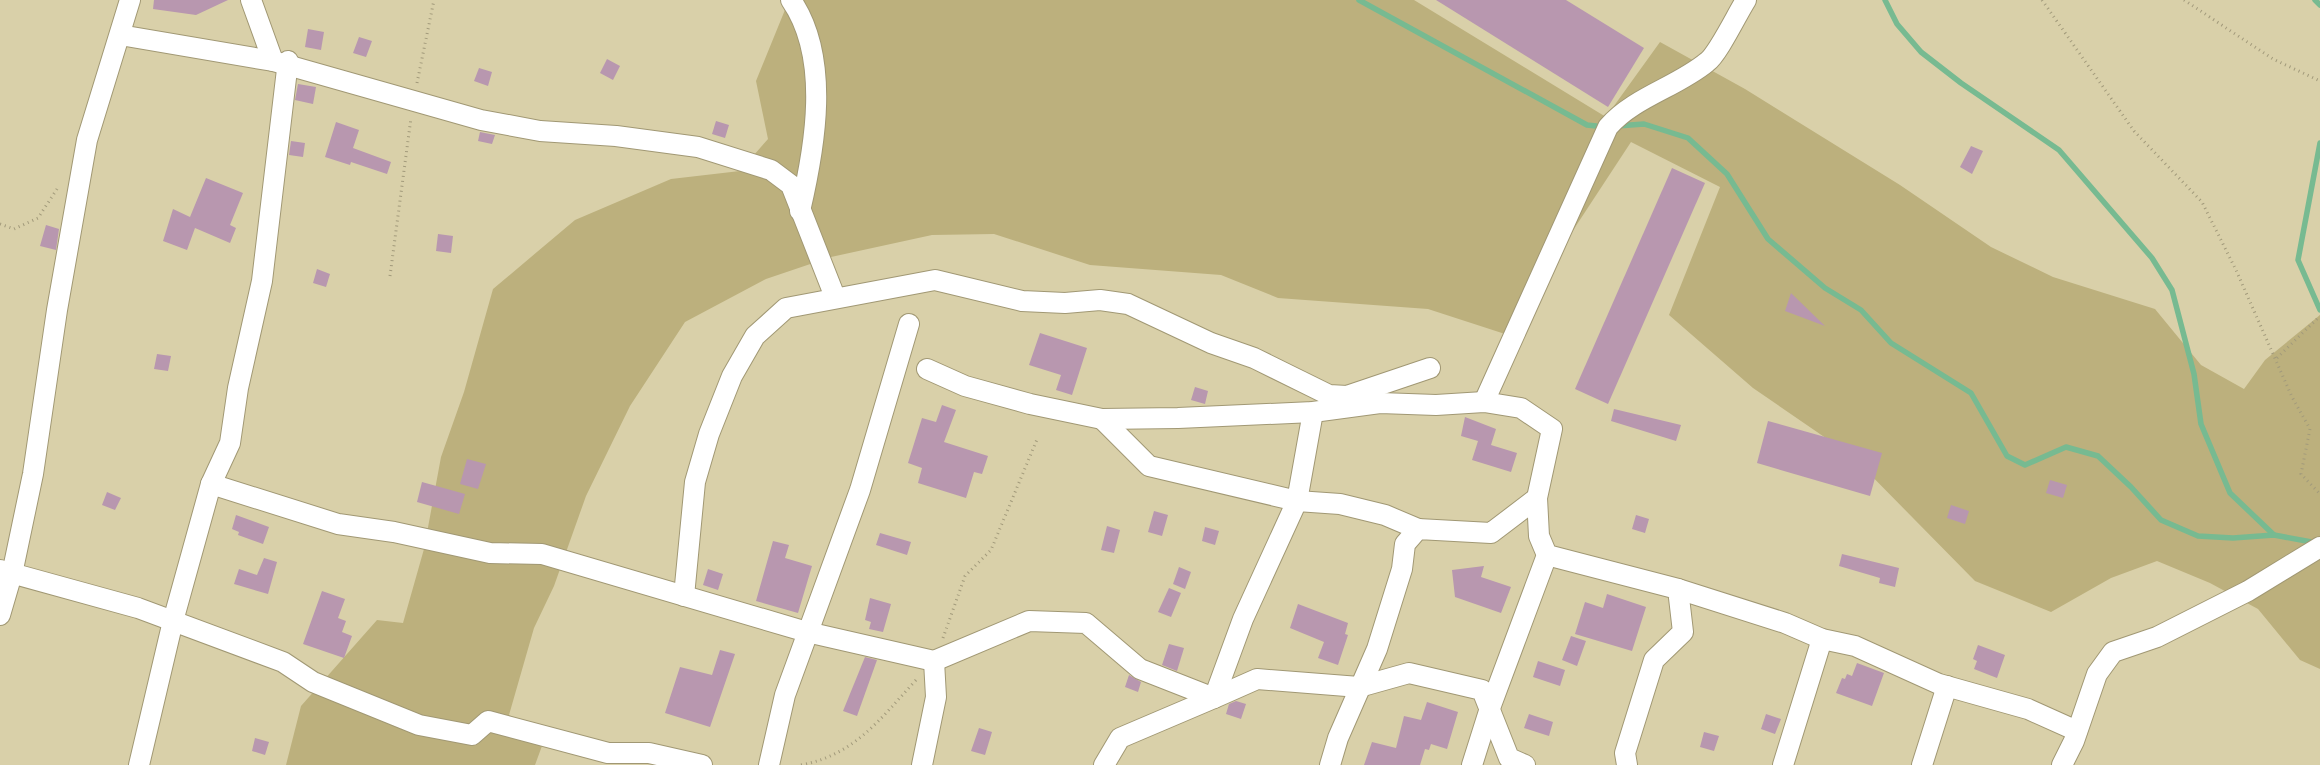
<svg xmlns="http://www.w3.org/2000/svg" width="2320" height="765" font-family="Figtree,sans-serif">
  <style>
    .green { fill: #bcb07d }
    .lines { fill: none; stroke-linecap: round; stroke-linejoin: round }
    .stream { stroke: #77ba91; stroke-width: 5.5 }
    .building { fill: #b897af }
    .minor-casing { stroke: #a19874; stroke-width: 22 }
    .path { stroke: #a29a7b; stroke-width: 3; stroke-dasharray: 1 4; stroke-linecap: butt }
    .minor { stroke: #fff; stroke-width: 20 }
  </style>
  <rect width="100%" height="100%" fill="#d9d0a9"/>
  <polygon class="green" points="789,0 1414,0 1606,117 1660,42 1745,89 1900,185 1991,247 2053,277 2155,309 2201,365 2244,389 2265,360 2320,315 2320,669 2300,660 2258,609 2210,583 2157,561 2111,578 2051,612 1975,581 1852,456 1753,388 1669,315 1720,187 1631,142 1505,334 1428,309 1278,298 1221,275 1090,265 994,234 932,235 831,257 766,279 685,322 630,406 586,496 554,586 534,628 509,715 546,735 535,765 286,765 301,706 377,620 403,623 424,549 441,457 464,392 493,289 575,220 671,179 740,171 768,139 756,81"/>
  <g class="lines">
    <g class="stream">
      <polyline points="1359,0 1587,125 1605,127"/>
      <polyline points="1885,0 1897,24 1921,52 1961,83 2059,150 2152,258 2172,290 2194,374 2201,424 2230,493 2274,535"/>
      <polyline points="2315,0 2320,5"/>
      <polyline points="1617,126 1644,124 1688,138 1727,174 1768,239 1825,288 1861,310 1891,343 1971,393 2007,456 2025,465 2066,447 2098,456 2131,487 2161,520 2198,536 2233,538 2274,535 2317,543"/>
      <polyline points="2320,143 2298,260 2320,310"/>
    </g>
  </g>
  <g class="building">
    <polygon points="154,0 228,0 196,15 153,9"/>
    <polygon points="1436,0 1566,0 1644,48 1608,107"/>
    <polygon points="308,29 324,32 321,50 305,47"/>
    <polygon points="359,37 372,41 366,57 353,53"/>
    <polygon points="607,59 620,66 613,80 600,73"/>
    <polygon points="479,68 492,72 488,86 474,81"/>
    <polygon points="298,84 316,87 313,104 295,100"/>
    <polygon points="716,121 729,125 725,138 712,134"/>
    <polygon points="336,122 359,130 353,148 391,162 387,174 351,162 350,165 325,157"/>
    <polygon points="480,132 495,135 492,144 478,141"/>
    <polygon points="291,141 305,143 303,157 289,155"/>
    <polygon points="1971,146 1983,151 1972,174 1960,167"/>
    <polygon points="1672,168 1705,183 1608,404 1575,389"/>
    <polygon points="206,178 243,193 230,225 236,228 230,243 195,228 187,250 163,241 173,209 190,217"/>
    <polygon points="46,225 59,229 56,250 40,246"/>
    <polygon points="438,234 453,236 451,253 436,251"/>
    <polygon points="317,269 330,274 326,287 313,283"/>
    <polygon points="1791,293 1825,326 1785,311"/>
    <polygon points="1040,333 1087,348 1072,395 1056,390 1061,375 1029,365"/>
    <polygon points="157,354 171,356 168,371 154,369"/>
    <polygon points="1195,387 1208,391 1205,404 1191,400"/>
    <polygon points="942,405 956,410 944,442 988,456 982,474 974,472 966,498 918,483 922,468 908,463 922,418 936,422"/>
    <polygon points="1614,409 1681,425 1676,441 1611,421"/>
    <polygon points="1465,417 1496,429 1491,445 1517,453 1511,472 1472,460 1478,441 1461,436"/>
    <polygon points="1768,421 1882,453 1870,496 1757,463"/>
    <polygon points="467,459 486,464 478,489 460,484"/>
    <polygon points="2050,480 2067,485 2063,498 2046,493"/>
    <polygon points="422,482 465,494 459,514 417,502"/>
    <polygon points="107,492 121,498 115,510 102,505"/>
    <polygon points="1951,505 1969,511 1965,524 1947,518"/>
    <polygon points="1154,511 1168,515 1162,536 1148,532"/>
    <polygon points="236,515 269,527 263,544 238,535 239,532 232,529"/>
    <polygon points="1636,515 1649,519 1645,533 1632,529"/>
    <polygon points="1107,526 1120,530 1114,553 1101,550"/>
    <polygon points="1205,527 1219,531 1215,545 1202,541"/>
    <polygon points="880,533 911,542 907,555 876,545"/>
    <polygon points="773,541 789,545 785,558 812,566 798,613 756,601"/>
    <polygon points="1842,554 1899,568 1895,587 1879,583 1880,578 1839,566"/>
    <polygon points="264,558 277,562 268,594 234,584 239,569 257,575"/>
    <polygon points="1484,566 1481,577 1511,587 1501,613 1455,597 1452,570"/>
    <polygon points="1179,567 1191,572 1185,589 1173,584"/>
    <polygon points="708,569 723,574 718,590 703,585"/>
    <polygon points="1169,588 1181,593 1171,617 1158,612"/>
    <polygon points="322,591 345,599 338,618 346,621 342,632 352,636 344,658 303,644"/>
    <polygon points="1607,594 1646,607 1632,651 1575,634 1585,602 1603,608"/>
    <polygon points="870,598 891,604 883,632 869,629 871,622 865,620"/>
    <polygon points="1298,604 1348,623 1345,634 1348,635 1338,665 1318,658 1324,642 1290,628"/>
    <polygon points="1571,636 1586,641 1577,666 1562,660"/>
    <polygon points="1169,644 1184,648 1177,671 1162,665"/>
    <polygon points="1978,645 2005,655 1997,678 1974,669 1977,661 1973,659"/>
    <polygon points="720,650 735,654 710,727 665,713 680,667 712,675"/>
    <polygon points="865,657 877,660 857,716 843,711"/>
    <polygon points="1538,661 1565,670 1560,686 1533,677"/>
    <polygon points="1857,663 1884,673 1872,706 1836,693 1842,678 1845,679 1847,674 1852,676"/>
    <polygon points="1129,675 1141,682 1138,692 1125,687"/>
    <polygon points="1236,701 1246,704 1241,719 1226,714 1229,704"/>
    <polygon points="1427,702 1458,712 1447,749 1431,744 1429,750 1425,749 1420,765 1364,765 1372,742 1396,748 1404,716 1421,720"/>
    <polygon points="1529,714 1553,722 1549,736 1524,728"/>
    <polygon points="1766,714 1781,719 1775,734 1761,729"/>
    <polygon points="979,728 992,732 985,755 971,751"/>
    <polygon points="1704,732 1719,736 1714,751 1700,747"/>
    <polygon points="255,738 269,742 265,755 252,751"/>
  </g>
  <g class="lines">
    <g class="minor-casing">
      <g id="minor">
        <polyline points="251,0 273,61"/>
        <path d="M791,0C831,58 815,147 800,211"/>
        <polyline points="120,35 273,61 481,120 540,131 616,136 698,147 771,170 791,185 835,297"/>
        <polyline points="927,369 965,386 1030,404 1102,419 1178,418 1313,412 1380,403 1436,405 1484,402 1521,408 1552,429 1537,498 1539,536 1547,555 1678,589 1683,632 1654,660 1625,753 1627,765"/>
        <path d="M1484,402L1608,127C1634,97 1677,87 1707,62C1718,54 1737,14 1746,0"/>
        <polyline points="1102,419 1149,466 1297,501 1340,504 1385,515 1418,529"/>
        <polyline points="211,484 338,524 394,532 490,553 542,554 807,632 934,661 1029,621 1086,623 1140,669 1214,698 1257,679 1359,687 1409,673 1482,690 1509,758 1525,765"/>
        <polyline points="0,570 138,608 283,662 313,682 419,725 472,735 488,721 608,753 649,753 702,765"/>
        <polyline points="1678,589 1785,623 1822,639 1855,646 1939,684 2028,709 2077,731"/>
        <polyline points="684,596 695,482 709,434 732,376 755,336 786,308 935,280 1022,301 1065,303 1100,300 1128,304 1211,343 1254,358 1329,395 1347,396 1430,368"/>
        <polyline points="0,615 12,574 33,474 57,310 87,140 130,0"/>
        <polyline points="139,765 173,621 211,484 230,443 238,388 262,281 288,61"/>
        <polyline points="769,765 785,695 860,490 909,324"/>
        <polyline points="922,765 936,697 934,661"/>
        <polyline points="1104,765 1120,738 1214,698 1243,619 1297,501 1313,412"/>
        <polyline points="1330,765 1338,738 1377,649 1402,569 1405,544 1418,529 1491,533 1537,498"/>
        <polyline points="1472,765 1490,708 1547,555"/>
        <polyline points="1783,765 1822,639"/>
        <polyline points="1922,765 1947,686"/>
        <polyline points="2062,765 2074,741 2097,674 2113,652 2157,637 2248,591 2320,547"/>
      </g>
    </g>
    <g class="path">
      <polyline points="2042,0 2134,131 2202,202 2236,270 2292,397 2310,429 2301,474 2320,494"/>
      <polyline points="2184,0 2273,59 2320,81"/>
      <polyline points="417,83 434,0"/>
      <polyline points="0,224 14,229 38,218 59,186"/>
      <polyline points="390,276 411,118"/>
      <polyline points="2277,358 2320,316"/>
      <polyline points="943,638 965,576 991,550 1038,437"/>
      <path d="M801,765C855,755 881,718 916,680"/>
    </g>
    <use href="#minor" class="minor"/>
  </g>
</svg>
